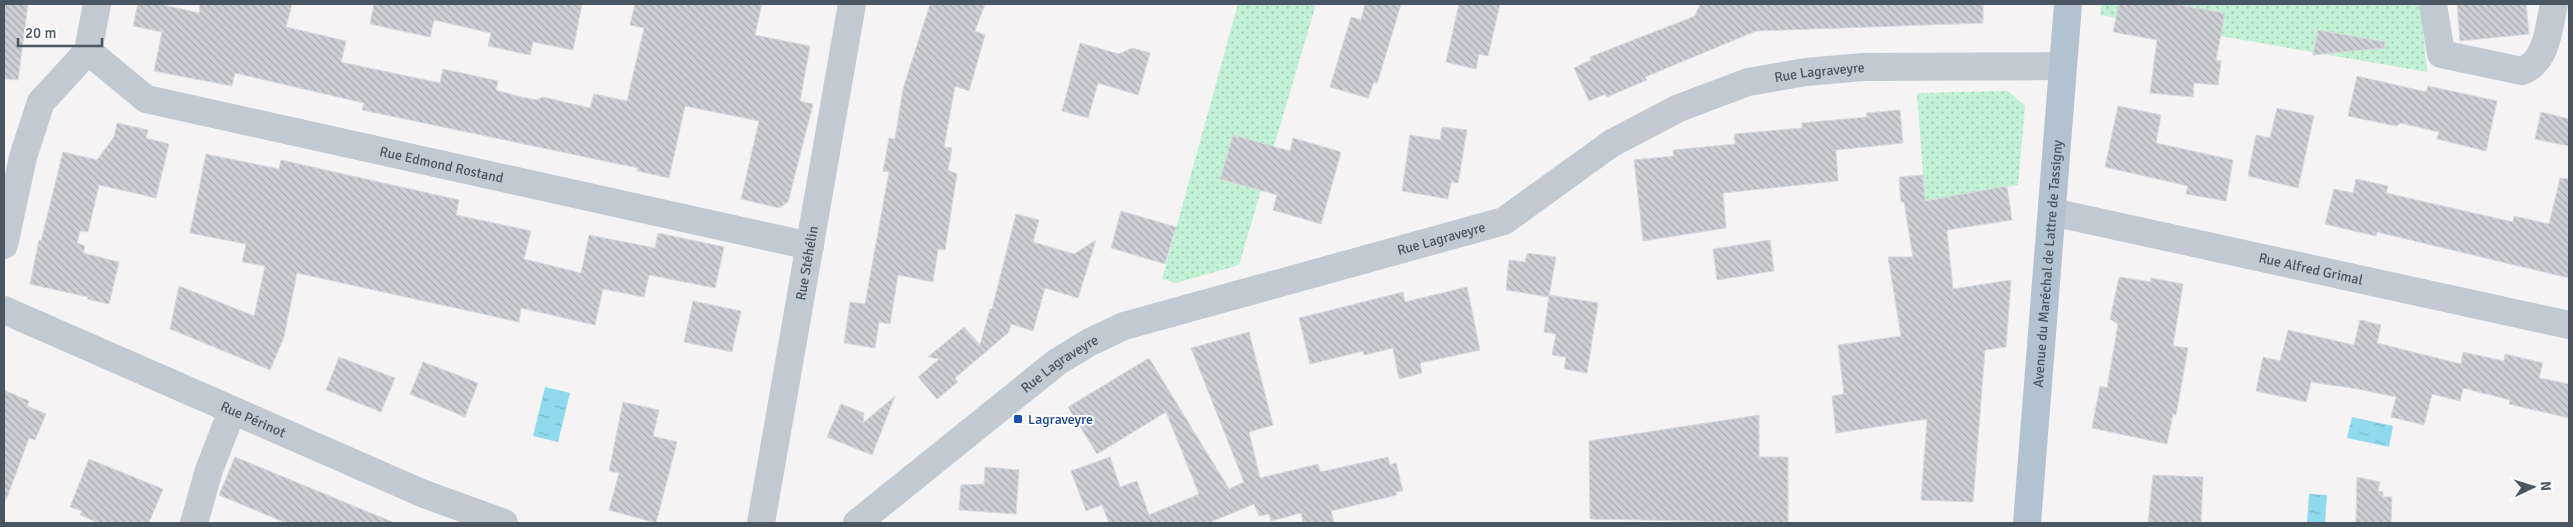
<svg xmlns="http://www.w3.org/2000/svg" width="2573" height="527" font-family="Signika,sans-serif">
  <style>
    .grass { fill: url(#grass-dots) }
    .water { fill: url(#water-ripples) }
    .building { fill: url(#building-back-hatch); stroke: #d7d9de }
    .lines { fill: none; stroke-linecap: round; stroke-linejoin: round }
    .minor { stroke: #c1cad2; stroke-width: 28 }
    .major { stroke: #b3c2d1; stroke-width: 28 }
    .transit-dot { fill: #1a4fb4; stroke: #fff; stroke-width: 2 }
    .labels { text-anchor: middle; stroke-width: 4; stroke-linejoin: round; paint-order: stroke }
    .street-label { font-size: 14px; fill: #4a5661; stroke: #fff }
    .transit-label { font-size: 14px; fill: #164399; stroke: #fff; text-anchor: start }
  </style>
  <defs>
    <pattern id="grass-dots" width="8" height="8" patternUnits="userSpaceOnUse" patternTransform="scale(1.25)"><rect width="8" height="8" fill="#c3f1d5"/><path d="M2 2h.1M6 6h.1" fill="none" stroke="#a0c6b0" stroke-width="1.8" stroke-linecap="round"/></pattern>
    <pattern id="water-ripples" width="26" height="14" patternUnits="userSpaceOnUse" patternTransform="scale(1.25)"><rect width="26" height="14" fill="#90daee"/><path d="M2 4q2-2 4 0t4 0M15 11q2-2 4 0t4 0" fill="none" stroke="#78b4c4"/></pattern>
    <pattern id="building-back-hatch" width="6" height="6" patternUnits="userSpaceOnUse" patternTransform="scale(1.25)"><rect width="6" height="6" fill="#cdcfd5"/><path d="M-1 5l2 2M0 0l6 6M5-1l2 2" fill="none" stroke="#a8abb0"/></pattern>
  </defs>
  <rect width="100%" height="100%" fill="#f5f3f3"/>
  <g class="grass">
    <polygon points="1238,4 1316,4 1239,265 1176,283 1162,279"/>
    <polygon points="2101,4 2421,4 2427,72 2100,15"/>
    <polygon points="2008,91 2025,106 2018,185 1925,201 1917,93"/>
  </g>
  <g class="water">
    <polygon points="545,387 570,393 558,442 533,436"/>
    <polygon points="2352,417 2393,426 2389,447 2347,438"/>
    <polygon points="2309,494 2327,495 2325,523 2307,523"/>
  </g>
  <g class="building">
    <polygon points="4,4 28,4 18,80 4,79"/>
    <polygon points="138,4 159,4 199,13 200,4 292,4 286,27 346,41 341,62 440,83 443,69 498,81 496,90 517,96 537,100 543,97 590,108 594,94 627,101 644,28 630,25 635,4 762,4 755,35 810,46 800,101 813,104 788,202 779,208 741,199 759,121 685,106 669,178 637,171 638,168 362,110 364,103 235,73 232,86 154,71 162,32 133,26"/>
    <polygon points="374,4 582,4 573,50 533,42 530,55 488,46 491,33 434,20 430,37 370,24"/>
    <polygon points="930,4 985,4 975,31 985,35 969,91 955,86 944,147 952,148 948,170 957,174 945,250 938,249 933,282 898,275 890,324 879,322 875,348 844,343 850,302 865,304 889,172 883,171 889,138 895,139 903,89"/>
    <polygon points="1365,4 1401,4 1377,84 1374,82 1368,98 1330,87 1351,17 1361,20"/>
    <polygon points="1459,4 1500,4 1488,56 1479,54 1476,69 1446,62"/>
    <polygon points="1700,4 1983,4 1983,23 1756,31 1645,77 1647,80 1607,97 1605,94 1589,101 1574,68 1591,60 1590,57 1695,16"/>
    <polygon points="2119,4 2174,4 2225,13 2216,60 2221,61 2218,85 2194,83 2193,97 2150,93 2157,40 2113,32"/>
    <polygon points="2457,4 2526,4 2529,34 2460,41"/>
    <polygon points="2318,30 2385,42 2384,48 2313,55"/>
    <polygon points="1080,43 1119,54 1132,48 1150,53 1138,95 1098,83 1088,118 1062,111"/>
    <polygon points="2357,76 2426,92 2428,86 2497,101 2486,151 2437,139 2439,132 2401,123 2396,126 2348,116"/>
    <polygon points="2118,106 2161,115 2156,143 2233,160 2226,201 2186,194 2188,186 2105,167"/>
    <polygon points="2277,108 2314,116 2298,188 2248,176 2256,135 2270,138"/>
    <polygon points="1900,110 1903,143 1836,150 1838,181 1723,193 1726,228 1643,241 1634,160 1674,156 1673,150 1735,144 1734,134 1802,128 1802,123 1867,117 1866,113"/>
    <polygon points="2541,112 2569,119 2569,146 2535,139"/>
    <polygon points="117,123 148,130 146,138 169,144 156,198 99,185 88,232 80,231 77,243 85,246 83,253 119,262 109,304 87,299 88,297 30,284 39,240 41,241 63,152 97,160 114,137"/>
    <polygon points="1442,127 1467,130 1458,183 1451,182 1448,199 1402,191 1410,135 1440,140"/>
    <polygon points="1233,135 1290,151 1293,138 1341,152 1321,224 1273,210 1277,195 1220,179"/>
    <polygon points="206,154 279,169 281,160 459,200 456,215 531,231 524,259 581,273 589,235 655,248 658,233 724,247 715,288 649,275 644,297 603,289 595,325 521,308 519,322 297,273 284,337 270,370 170,329 179,286 254,316 265,266 242,262 246,244 190,233"/>
    <polygon points="1923,175 1925,201 2007,186 2012,220 1947,230 1953,289 2011,280 2006,347 1985,350 1973,502 1921,500 1927,419 1836,433 1832,396 1844,394 1838,345 1901,336 1888,257 1913,257 1904,202 1901,202 1899,177"/>
    <polygon points="2560,178 2569,179 2569,278 2377,232 2376,236 2325,224 2334,189 2353,193 2356,179 2388,186 2386,193 2513,222 2514,216 2549,224"/>
    <polygon points="1121,211 1176,227 1165,264 1111,248"/>
    <polygon points="1016,214 1039,220 1033,242 1074,254 1096,240 1078,298 1045,288 1033,331 1011,324 1009,332 955,378 958,382 937,399 918,377 939,359 928,357 964,327 980,345 990,309 992,309"/>
    <polygon points="1770,240 1774,271 1717,280 1713,249"/>
    <polygon points="1527,253 1556,257 1549,297 1506,290 1509,260 1525,262"/>
    <polygon points="2119,277 2151,282 2151,278 2183,284 2173,346 2188,348 2176,415 2173,414 2167,444 2092,428 2100,386 2107,388 2118,324 2110,319"/>
    <polygon points="1467,287 1480,350 1420,363 1422,373 1399,379 1393,348 1364,355 1363,351 1310,364 1299,318 1403,292 1405,302"/>
    <polygon points="1549,295 1598,303 1587,373 1564,369 1566,357 1552,355 1556,334 1544,332"/>
    <polygon points="693,301 741,311 732,352 684,342"/>
    <polygon points="2360,320 2381,325 2377,343 2461,364 2463,352 2504,361 2505,354 2543,363 2539,378 2569,384 2569,418 2509,404 2510,400 2463,388 2460,401 2432,394 2424,425 2391,417 2396,397 2358,389 2311,382 2306,402 2256,391 2263,357 2280,361 2288,330 2354,345"/>
    <polygon points="1249,332 1273,425 1249,432 1260,478 1318,464 1320,472 1388,457 1390,465 1396,463 1403,491 1396,492 1397,495 1331,511 1334,523 1303,523 1301,513 1271,521 1269,514 1259,516 1254,504 1208,523 1109,523 1102,505 1086,511 1071,471 1110,457 1120,487 1137,481 1149,515 1199,494 1166,412 1097,454 1068,407 1149,358 1229,489 1244,482 1191,348"/>
    <polygon points="339,357 395,378 381,412 326,390"/>
    <polygon points="423,362 478,383 465,417 410,394"/>
    <polygon points="4,390 29,401 27,406 46,414 35,440 29,438 6,500 4,500"/>
    <polygon points="895,396 872,455 827,437 841,404 864,413 863,423"/>
    <polygon points="623,402 659,410 653,436 677,442 656,523 609,510 619,473 609,471"/>
    <polygon points="1759,415 1759,457 1788,457 1788,523 1590,519 1589,441"/>
    <polygon points="235,457 395,523 286,523 219,495"/>
    <polygon points="89,459 163,489 149,523 99,523 80,515 82,511 70,507"/>
    <polygon points="985,467 1019,470 1016,514 959,510 961,485 984,484"/>
    <polygon points="2153,475 2203,477 2201,523 2148,523"/>
    <polygon points="2357,477 2380,482 2378,491 2383,492 2383,497 2392,497 2391,523 2356,523"/>
  </g>
  <g class="lines">
    <g class="minor">
      <path d="M2433,4L2441,54L2522,71C2547,62 2549,27 2554,4"/>
      <path id="s1" d="M88,51L146,99L810,246"/>
      <path id="s2" d="M2052,212L2569,325"/>
      <polyline points="4,245 23,157 41,102 88,51 97,4"/>
      <path id="s3" d="M4,310L424,494L504,523"/>
      <polyline points="194,523 209,470 232,411"/>
      <path id="s4" d="M761,523L852,4"/>
      <path id="s5" d="M857,523L1057,362L1090,342L1124,326L1504,221L1612,143L1679,108L1748,82L1806,72L1863,67L2062,66"/>
    </g>
    <path class="major" id="s6" d="M2027,523L2068,4"/>
  </g>
  <rect class="transit-dot" x="1013" y="414" width="10" height="10" rx="2.5"/>
  <g class="labels">
    <g class="street-label">
      <text dy="5" stroke="none"><textPath href="#s5" startOffset="1082">Rue Lagraveyre</textPath></text>
      <text dy="5" stroke="none"><textPath href="#s1" startOffset="378">Rue Edmond Rostand</textPath></text>
      <text dy="5" stroke="none"><textPath href="#s5" startOffset="662">Rue Lagraveyre</textPath></text>
      <text dy="5" stroke="none"><textPath href="#s4" startOffset="264">Rue Stéhélin</textPath></text>
      <text dy="5" stroke="none"><textPath href="#s6" startOffset="260">Avenue du Maréchal de Lattre de Tassigny</textPath></text>
      <text dy="5" stroke="none"><textPath href="#s2" startOffset="265">Rue Alfred Grimal</textPath></text>
      <text dy="5" stroke="none"><textPath href="#s5" startOffset="258">Rue Lagraveyre</textPath></text>
      <text dy="5" stroke="none"><textPath href="#s3" startOffset="272">Rue Périnot</textPath></text>
    </g>
    <g class="transit-label">
      <text x="1028" y="424">Lagraveyre</text>
    </g>
  </g>
  <rect width="2573" height="527" fill="none" stroke="#4a5661" stroke-width="10"/>
  <g transform="translate(2533 487) rotate(86)" stroke="#ffffff" stroke-width="4" paint-order="stroke">
  <path d="M0-4L9 19L0 12L-9 19Z" fill="#4a5661"/>
  <text y="-8" font-size="14" font-weight="bold" text-anchor="middle" fill="#4a5661">N</text>
  </g>
  <path d="M18 38v8h84v-8" fill="none" stroke="#4a5661" stroke-width="2.5"/>
  <text x="25" y="38" font-size="15" fill="#4a5661" stroke="#ffffff" stroke-width="4" paint-order="stroke">20 m</text>
</svg>
